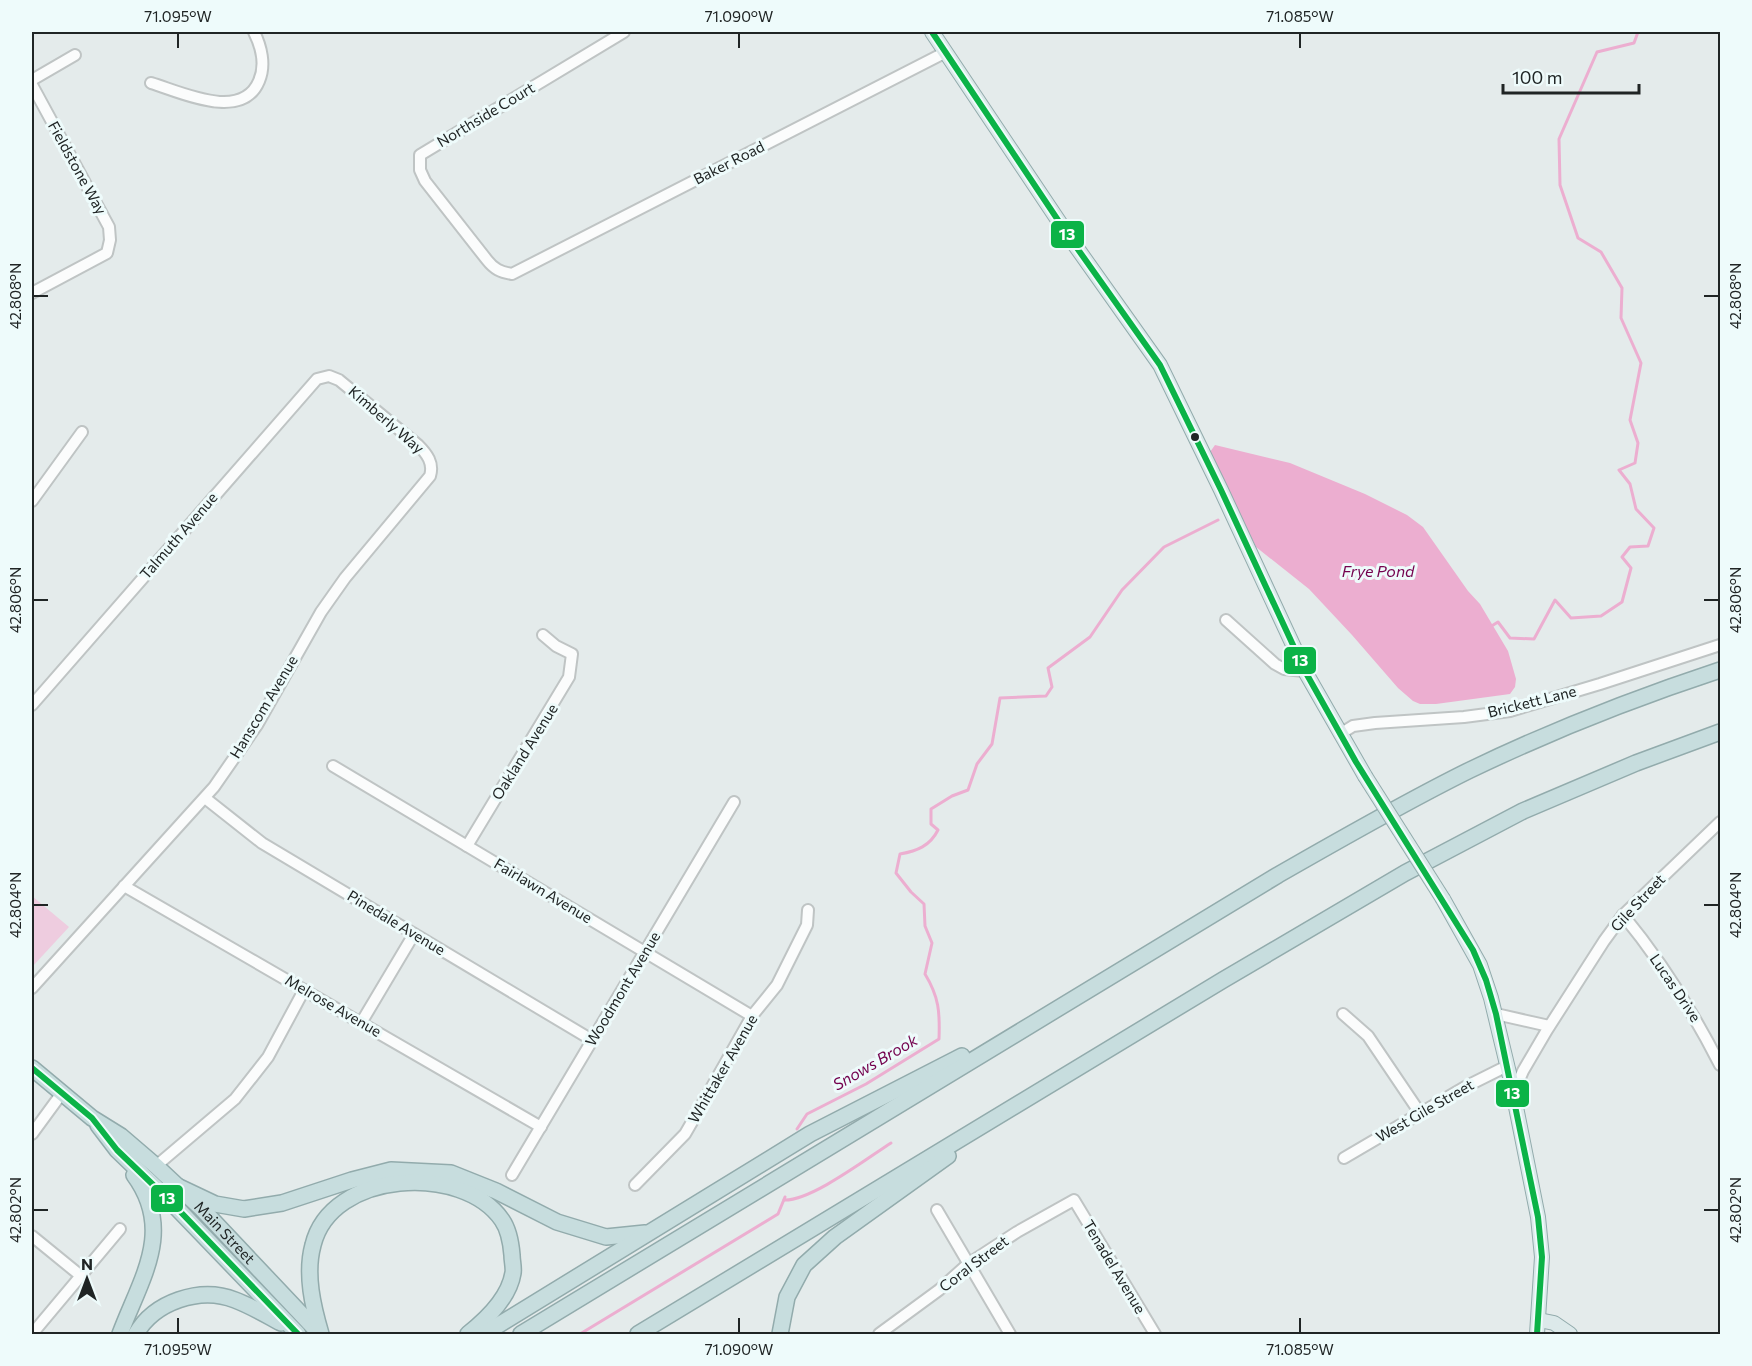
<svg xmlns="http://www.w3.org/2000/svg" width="1752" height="1366" font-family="Commissioner,sans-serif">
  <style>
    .green { fill: #eeccdf }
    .water { fill: #ecaed0 }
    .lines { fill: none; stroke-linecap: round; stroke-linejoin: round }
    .stream { stroke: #ecaed0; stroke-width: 3 }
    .minor-casing { stroke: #bfc4c4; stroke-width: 14 }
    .major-casing { stroke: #92abac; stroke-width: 16 }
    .highway-casing { stroke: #92abac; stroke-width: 18 }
    .minor { stroke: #fbfcfc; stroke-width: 10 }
    .major { stroke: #dce9ea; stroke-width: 14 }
    .highway { stroke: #c7ddde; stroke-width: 15 }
    .major-bridge-casing { stroke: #92abac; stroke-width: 16; stroke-linecap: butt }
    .major-bridge { stroke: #dce9ea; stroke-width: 14 }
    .bus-1-casing { stroke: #eefbfb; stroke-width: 10 }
    .bus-1 { stroke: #0bb347; stroke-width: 6 }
    .ticks { fill: none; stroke: #202525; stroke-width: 2 }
    .bus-dot { fill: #202525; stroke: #eefbfb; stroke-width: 2 }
    .labels { text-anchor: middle; stroke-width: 6; stroke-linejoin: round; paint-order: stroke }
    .street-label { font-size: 15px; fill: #202525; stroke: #eefbfb }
    .water-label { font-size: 16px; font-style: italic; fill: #74034f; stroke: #eefbfb }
    .line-badge { stroke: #eefbfb; stroke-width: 2 }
    .badge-label { font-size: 16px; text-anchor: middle; font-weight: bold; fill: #fff }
    .neatline { fill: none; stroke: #202525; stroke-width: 2 }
    .ticks-label { font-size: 15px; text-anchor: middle; fill: #202525 }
  </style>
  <rect width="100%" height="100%" fill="#e4ebeb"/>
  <polygon class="green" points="32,896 69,927 32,967"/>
  <polygon class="water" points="1215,445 1290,463 1365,494 1407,515 1423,527 1468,591 1480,604 1508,651 1516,679 1515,687 1510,694 1436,704 1420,704 1413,701 1398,688 1352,635 1309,589 1256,547 1210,452"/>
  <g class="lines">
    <g class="stream">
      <polyline points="1490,627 1498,622 1510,638 1534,639 1555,600 1571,618 1601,616 1622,602 1631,568 1622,557 1630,547 1648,546 1654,528 1636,509 1630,484 1619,470 1635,463 1638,443 1630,420 1641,363 1621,318 1622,288 1601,252 1578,238 1560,185 1559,139 1597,52 1634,43 1638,32"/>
      <path d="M797,1129L807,1114L866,1084L939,1039C940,1012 939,997 925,974L932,943L925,926L924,904L911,892L896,873L900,854C917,851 930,846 938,830L931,824V809L952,796L968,790L977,764L992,744L1000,698L1046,696L1052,687L1048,668L1090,637L1122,590L1164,547L1218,520"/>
      <path d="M784,1200C811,1201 866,1159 891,1143"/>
      <polyline points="580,1334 778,1214 785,1197"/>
    </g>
    <g class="minor-casing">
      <g id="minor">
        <path d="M624,32L420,155V170L425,181L487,260C494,269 500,272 512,274L946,52"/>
        <polyline points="32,80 75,55"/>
        <path d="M151,83C181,92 242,122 259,81C266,65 261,46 254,32"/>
        <polyline points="32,85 109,227 110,240 107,253 32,293"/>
        <polyline points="32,501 82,432"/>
        <polyline points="1226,620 1275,664 1284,669 1304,671"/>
        <path d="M32,705L317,379L329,376L339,380L418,445C427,454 434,463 430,476L345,578L321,612L257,725L214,787L32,988"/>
        <polyline points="1340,734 1353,726 1375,723 1464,717 1510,711 1600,684 1720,645"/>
        <polyline points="333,766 752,1016"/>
        <polyline points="205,798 262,843 592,1040"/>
        <polyline points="467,846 569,677 572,654 556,646 543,635"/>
        <polyline points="124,886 541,1127"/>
        <path d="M1623,915C1661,961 1693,1012 1720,1065"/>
        <polyline points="1343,1014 1368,1036 1420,1113"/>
        <polyline points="1496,1014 1549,1026"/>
        <polyline points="361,1023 414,934"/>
        <polyline points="1513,1094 1523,1071 1547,1030 1604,941 1623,915 1720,822"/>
        <polyline points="32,1134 62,1093"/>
        <polyline points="1344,1158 1465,1087 1507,1066"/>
        <polyline points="156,1166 235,1099 268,1057 304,990"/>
        <polyline points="512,1175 734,802"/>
        <polyline points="635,1185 685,1134 696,1115 752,1016 777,985 807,925 808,910"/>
        <polyline points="937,1210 1010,1334"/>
        <polyline points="32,1236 81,1276"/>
        <polyline points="32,1334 120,1229"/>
        <polyline points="879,1334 939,1290 968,1264 1017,1232 1074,1200 1155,1334"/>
      </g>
    </g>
    <g class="major-casing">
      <g id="major">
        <polyline points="932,32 1072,241 1160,365 1221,490 1306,673 1365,776"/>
        <polyline points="1443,899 1480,965 1491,998 1510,1077 1538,1217 1542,1257 1537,1334"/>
        <polyline points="1539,1320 1554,1323 1570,1334"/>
      </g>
    </g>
    <g class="highway-casing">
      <g id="highway">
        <path id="s1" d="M32,1068L92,1118L121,1136L156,1166L202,1209L320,1334"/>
        <polyline points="98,1125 117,1150 171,1202 298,1334"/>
        <polyline points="177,1186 215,1204 244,1209 282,1203 352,1180 391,1170 451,1173 496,1191 557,1222 606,1237 645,1233"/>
        <path d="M120,1334C141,1278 175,1231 134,1175"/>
        <path d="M136,1334C154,1302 200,1286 235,1300C251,1306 266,1315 281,1323"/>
        <path d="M321,1334C313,1307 305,1274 313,1245C331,1170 463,1163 502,1220C509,1230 511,1243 512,1255C512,1261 514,1268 513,1273C509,1298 487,1319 468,1334"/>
        <polyline points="484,1334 810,1134 962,1056"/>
        <path d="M521,1334L1278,875C1341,839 1405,802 1470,770C1551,731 1635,698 1720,670"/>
        <polyline points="638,1334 1223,980 1405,873 1523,811 1636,763 1720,732"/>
        <polyline points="780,1334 787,1297 804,1265 835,1237 948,1156"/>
      </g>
    </g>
    <use href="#minor" class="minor"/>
    <use href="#major" class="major"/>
    <use href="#highway" class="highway"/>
    <g class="major-bridge-casing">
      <polyline id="major-bridge" points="1365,776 1443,899"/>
    </g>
    <use href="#major-bridge" class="major-bridge"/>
    <g class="bus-1-casing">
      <g id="bus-1">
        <polyline points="932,32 1072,241 1160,365 1221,490 1306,673 1356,762 1473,950 1486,980 1496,1014 1538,1217 1542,1257 1537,1334"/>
        <polyline points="32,1068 92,1118 117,1150 171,1202 298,1334"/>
      </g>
    </g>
    <use href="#bus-1" class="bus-1"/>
  </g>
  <path class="ticks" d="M178,33V48M739,33V48M1300,33V48M33,296H48M1704,296H1719M33,600H48M1704,600H1719M33,905H48M1704,905H1719M33,1210H48M1704,1210H1719M178,1318V1333M739,1318V1333M1300,1318V1333"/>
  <circle class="bus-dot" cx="1195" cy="437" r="5"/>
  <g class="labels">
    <g class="street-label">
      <text transform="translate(486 115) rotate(-31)" y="5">Northside Court</text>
      <text transform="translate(729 163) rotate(-27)" y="5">Baker Road</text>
      <text transform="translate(77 168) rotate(61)" y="5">Fieldstone Way</text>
      <text transform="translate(386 420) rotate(41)" y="5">Kimberly Way</text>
      <text transform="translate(179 536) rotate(-49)" y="5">Talmuth Avenue</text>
      <text transform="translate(1532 702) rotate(-14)" y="5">Brickett Lane</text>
      <text transform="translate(264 707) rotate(-59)" y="5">Hanscom Avenue</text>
      <text transform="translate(525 752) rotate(-58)" y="5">Oakland Avenue</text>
      <text transform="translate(543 891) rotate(31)" y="5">Fairlawn Avenue</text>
      <text transform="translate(1638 903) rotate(-47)" y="5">Gile Street</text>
      <text transform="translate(396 923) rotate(31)" y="5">Pinedale Avenue</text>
      <text transform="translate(1675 988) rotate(56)" y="5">Lucas Drive</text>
      <text transform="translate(623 989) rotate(-59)" y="5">Woodmont Avenue</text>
      <text transform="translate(333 1006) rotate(30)" y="5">Melrose Avenue</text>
      <text transform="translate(723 1069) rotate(-60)" y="5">Whittaker Avenue</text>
      <text transform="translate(1425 1111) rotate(-30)" y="5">West Gile Street</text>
      <text dy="5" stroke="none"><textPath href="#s1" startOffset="254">Main Street</textPath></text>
      <text transform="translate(974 1264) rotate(-37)" y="5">Coral Street</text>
      <text transform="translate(1114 1267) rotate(59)" y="5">Tenadel Avenue</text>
    </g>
    <g class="water-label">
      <text x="1378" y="577">Frye Pond</text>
      <text transform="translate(875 1062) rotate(-30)" y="6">Snows Brook</text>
    </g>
  </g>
  <g class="line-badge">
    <rect x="1050" y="220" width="35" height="29" rx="6" fill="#0bb347"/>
    <rect x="1283" y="646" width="34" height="29" rx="6" fill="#0bb347"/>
    <rect x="1495" y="1079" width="35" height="29" rx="6" fill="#0bb347"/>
    <rect x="150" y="1184" width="34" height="29" rx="6" fill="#0bb347"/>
  </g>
  <g class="badge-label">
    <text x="1067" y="240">13</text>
    <text x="1300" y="666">13</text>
    <text x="1512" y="1099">13</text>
    <text x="167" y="1204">13</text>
  </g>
  <rect width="1752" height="1366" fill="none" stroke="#eefbfb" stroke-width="66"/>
  <g transform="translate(87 1279)" stroke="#eefbfb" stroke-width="4.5" paint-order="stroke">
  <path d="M0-4.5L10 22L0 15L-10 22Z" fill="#202525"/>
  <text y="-9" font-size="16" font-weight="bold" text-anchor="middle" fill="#202525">N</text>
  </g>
  <path d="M1503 84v9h136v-9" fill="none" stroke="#202525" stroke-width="3"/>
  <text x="1512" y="84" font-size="18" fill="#202525" stroke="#eefbfb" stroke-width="4.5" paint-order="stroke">100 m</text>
  <rect x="33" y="33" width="1686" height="1300" class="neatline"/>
  <g class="ticks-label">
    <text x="178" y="22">71.095°W</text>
    <text x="739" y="22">71.090°W</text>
    <text x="1300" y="22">71.085°W</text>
    <text transform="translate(16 296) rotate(-90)" y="5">42.808°N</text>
    <text transform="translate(1736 296) rotate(-90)" y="5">42.808°N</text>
    <text transform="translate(16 600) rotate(-90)" y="5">42.806°N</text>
    <text transform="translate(1736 600) rotate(-90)" y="5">42.806°N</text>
    <text transform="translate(16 905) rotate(-90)" y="5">42.804°N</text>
    <text transform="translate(1736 905) rotate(-90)" y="5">42.804°N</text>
    <text transform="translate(16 1210) rotate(-90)" y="5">42.802°N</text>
    <text transform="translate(1736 1210) rotate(-90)" y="5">42.802°N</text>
    <text x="178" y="1355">71.095°W</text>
    <text x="739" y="1355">71.090°W</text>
    <text x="1300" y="1355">71.085°W</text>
  </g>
</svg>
